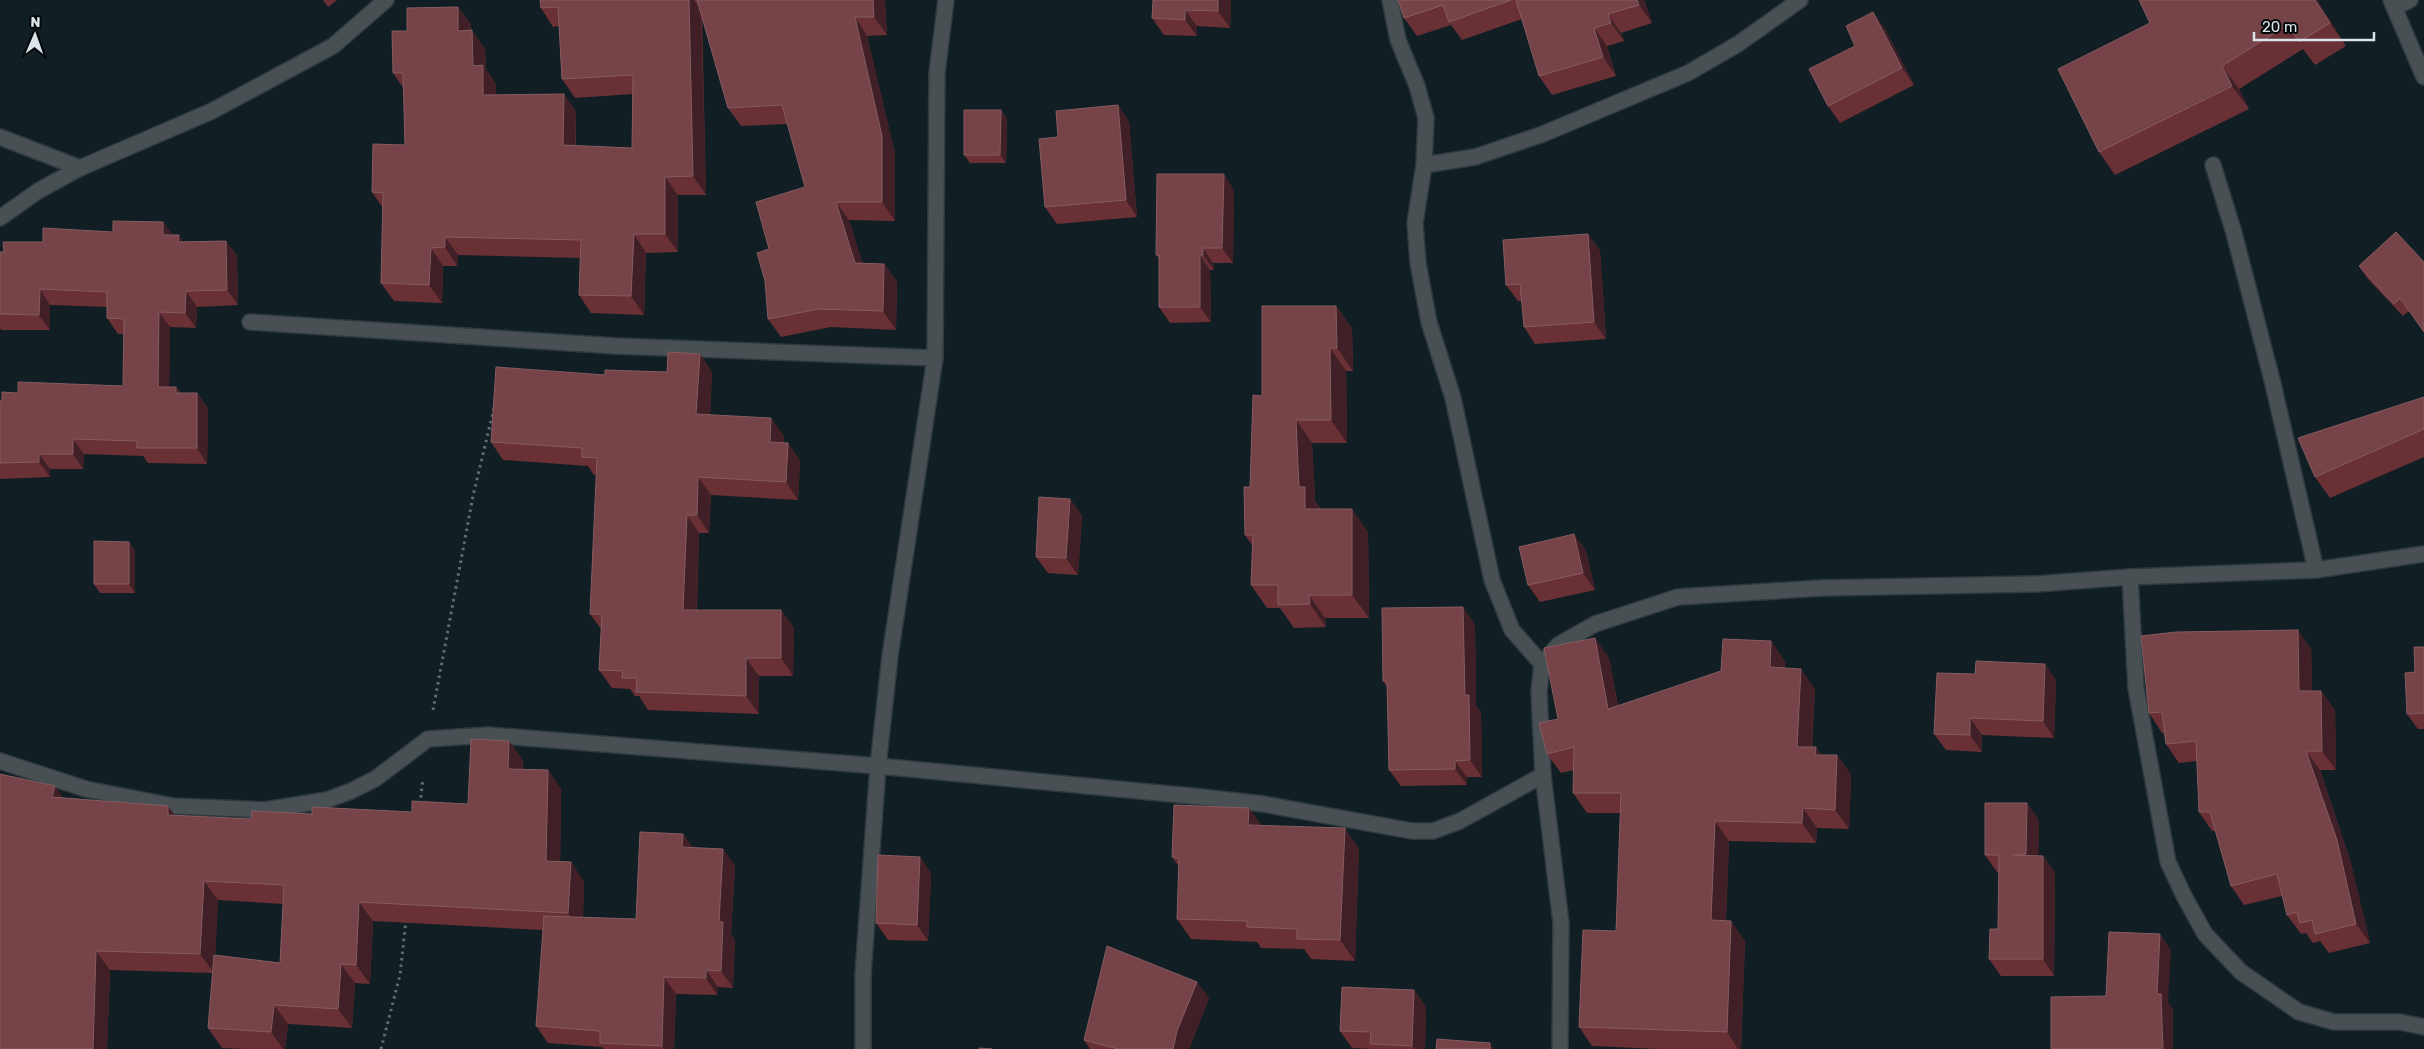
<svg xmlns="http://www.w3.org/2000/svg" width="2424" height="1049" font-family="Rubik,sans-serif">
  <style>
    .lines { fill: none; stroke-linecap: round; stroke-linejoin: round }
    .street-casing { stroke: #2d3a3f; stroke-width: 18 }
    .path { stroke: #616d72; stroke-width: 3; stroke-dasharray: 2.5 4; stroke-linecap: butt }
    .street { stroke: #495053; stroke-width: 15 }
    .wall { fill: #693035; fill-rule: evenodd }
    .shaded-wall { fill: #402026 }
    .building { fill: #754348; stroke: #855c61 }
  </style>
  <rect width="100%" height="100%" fill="#111e24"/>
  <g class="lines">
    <g class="street-casing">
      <g id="street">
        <polyline points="1390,0 1398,40 1417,86 1426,118 1424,165 1415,223 1418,263 1429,322 1453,398 1492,580 1512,630 1542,664"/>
        <polyline points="2391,0 2424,77"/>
        <polyline points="2395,7 2410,0"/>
        <polyline points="0,137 80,168"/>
        <polyline points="1424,165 1475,157 1543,134 1688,73 1738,44 1800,0"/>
        <polyline points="2213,165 2234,233 2273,384 2316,570"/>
        <polyline points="0,218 38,191 80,168 212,111 333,46 386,0"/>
        <polyline points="250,322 616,346 935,358"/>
        <polyline points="2130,577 2136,688 2168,862 2184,896 2205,934 2241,972 2299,1012 2334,1022 2400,1022 2424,1027"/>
        <polyline points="0,761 86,789 173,806 265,810 327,800 351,791 375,779 428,739 488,735 878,766 1202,797 1263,804 1412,831 1433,831 1460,821 1543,775"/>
        <polyline points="863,1049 863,974 878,766 890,656 935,358 937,73 946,0"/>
        <polyline points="1560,1049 1561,923 1543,775 1539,692 1542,664 1558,645 1595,624 1678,597 1822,588 2036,584 2130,577 2316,570 2424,554"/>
      </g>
    </g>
    <g class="path">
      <polyline points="433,710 473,496 494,408"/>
      <polyline points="420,804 423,778"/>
      <polyline points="381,1049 400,975 406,920"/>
    </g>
    <use href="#street" class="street"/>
  </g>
  <g class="wall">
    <polygon points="323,0 337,0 328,7"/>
    <polygon points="540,0 885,0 887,35 867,36 895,154 895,221 849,220 862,263 884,264 897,282 896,330 831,327 781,337 768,319 769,249 805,187 788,124 741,126 728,108 702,15 706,195 678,195 678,252 646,253 644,315 591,313 579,295 580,258 458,255 457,266 443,266 442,303 394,301 381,283 383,208 372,192 405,145 404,89 393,73 407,31 458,7 471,25 471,30 485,49 486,69 496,84 496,95 564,94 576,112 576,146 632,148 633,94 575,98 562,79 559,26 553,27 541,8"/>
    <polygon points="1153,0 1231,0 1230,28 1197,26 1197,36 1164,35 1152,18"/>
    <polygon points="1398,0 1644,0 1652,23 1621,33 1624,41 1607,46 1616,76 1552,95 1539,76 1522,19 1462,40 1451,25 1417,36 1404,18"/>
    <polygon points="2139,0 2317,0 2346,46 2315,65 2303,49 2239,89 2249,109 2115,175 2099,152 2150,23"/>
    <polygon points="1885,29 1914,85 1840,123 1828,106 1855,46"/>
    <polygon points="1118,105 1129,122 1137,217 1057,224 1045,207"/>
    <polygon points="1001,110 1007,119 1006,163 970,163 964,155"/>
    <polygon points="1234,190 1233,263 1213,263 1214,270 1210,270 1211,322 1170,323 1159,307 1159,258 1156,255"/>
    <polygon points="163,222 172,235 184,242 226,241 237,256 238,305 197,307 196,328 170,327 169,387 176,387 181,393 197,393 208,409 207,464 148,463 143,456 84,454 83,469 50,469 50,477 0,479 0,401 18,393 123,386 124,334 118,334 107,318 107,307 50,305 50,330 1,330 0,328 0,252 4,252 43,242 113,232"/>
    <polygon points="2396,232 2409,311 2403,316 2367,278 2359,266"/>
    <polygon points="1588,234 1600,251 1606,339 1535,344 1524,327 1522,301 1518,301 1506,285"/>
    <polygon points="1336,306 1352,329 1353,371 1346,371 1347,443 1312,443 1315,501 1321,509 1368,532 1369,618 1325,618 1326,627 1294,628 1280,608 1267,608 1251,585 1252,545 1245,535 1262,396"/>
    <polygon points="700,354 712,372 710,415 784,436 783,443 788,443 800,461 798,500 711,495 709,533 699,533 697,610 781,610 794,628 793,676 759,676 759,714 648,710 639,696 635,696 630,689 612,688 599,670 601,629 590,614 597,475 594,475 588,466 503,460 491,442 605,375 667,372"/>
    <polygon points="2424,397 2424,457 2330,498 2315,477"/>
    <polygon points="1070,499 1082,516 1078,575 1048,573 1036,557"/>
    <polygon points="1574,534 1586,551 1595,590 1540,602 1528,585"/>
    <polygon points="129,542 135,550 135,593 100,593 94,584"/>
    <polygon points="1475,624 1476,706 1481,712 1482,777 1467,777 1467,785 1401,786 1389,770 1387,687 1383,681"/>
    <polygon points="2424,647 2424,729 2418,729 2407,714 2415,672"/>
    <polygon points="2311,649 2312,691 2321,691 2335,710 2336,770 2320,770 2350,860 2370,943 2329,953 2320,941 2313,943 2306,933 2301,934 2287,915 2282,896 2244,905 2231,886 2216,831 2212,831 2199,812 2197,761 2179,763 2166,744 2164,733 2162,733 2149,713"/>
    <polygon points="1609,658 1618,706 1785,661 1785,668 1815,689 1812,747 1821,755 1837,755 1851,775 1849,829 1817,828 1816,843 1729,841 1726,921 1745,941 1741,1049 1659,1049 1592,1046 1579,1027 1616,931 1621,813 1587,813 1573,793 1574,770 1561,773 1547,754 1558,719"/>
    <polygon points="2056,680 2054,738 1982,735 1982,752 1946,750 1934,734"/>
    <path d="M509,741L523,760V769L548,770L561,789L560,862H571L584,882L583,918L636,919L683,834L693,848L723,849L735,866L731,934L735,939L733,988L718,987L717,995L676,994L674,1049H604L602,1047L548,1043L536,1026L543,930L373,921L370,984L355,983L352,1028L288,1024L285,1049H244L222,1048L208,1028L213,973L110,970L107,1049L63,798L175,815L251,819L312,814L412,812L468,804ZM218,900L283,904L280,963L215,955Z"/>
    <polygon points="1249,808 1261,825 1359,849 1355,961 1311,959 1304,949 1261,948 1257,942 1191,939 1177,919 1179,867 1172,857"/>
    <polygon points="2039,820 2038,855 2043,856 2055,872 2054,976 2001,976 1989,959 1998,929 1999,872 1997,872 1985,855"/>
    <polygon points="920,857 931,874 928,941 888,940 876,923"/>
    <polygon points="1414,990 1426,1007 1425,1049 1374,1049 1352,1048 1340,1031"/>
    <polygon points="1209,998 1189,1049 1090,1049 1084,1040"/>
  </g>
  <g class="shaded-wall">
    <polygon points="689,0 694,0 701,10 706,195 693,176"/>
    <polygon points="873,0 885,0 887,35 874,17"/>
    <polygon points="1218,0 1231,0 1230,28 1218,11"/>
    <polygon points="1637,0 1644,0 1652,23 1639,5"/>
    <polygon points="2315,0 2317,0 2346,46 2330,23"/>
    <polygon points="458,7 471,25 471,49 458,31"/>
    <polygon points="1185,10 1197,26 1197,36 1185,20"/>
    <polygon points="1873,12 1885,29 1914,85 1902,68"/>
    <polygon points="1608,14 1621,33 1624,41 1611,23"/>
    <polygon points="855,17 867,36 895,154 895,221 882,202"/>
    <polygon points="1594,28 1607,46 1616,76 1603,57"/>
    <polygon points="472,30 485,49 486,69 496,84 496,113 483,95 473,66"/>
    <polygon points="2222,66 2239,89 2249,109 2232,86"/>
    <polygon points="564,94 576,112 575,164 563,145"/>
    <polygon points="1118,105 1129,122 1137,217 1126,200"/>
    <polygon points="1001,110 1007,119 1006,163 1000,155"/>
    <polygon points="1224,174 1234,190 1233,263 1222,248"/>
    <polygon points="665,177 678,195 678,252 665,234"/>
    <polygon points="836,202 849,220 868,281 855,263"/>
    <polygon points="163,222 174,237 163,235"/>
    <polygon points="634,234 646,253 644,315 631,296"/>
    <polygon points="1588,234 1600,251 1606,339 1594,322"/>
    <polygon points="179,235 189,250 178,242"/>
    <polygon points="445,237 458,255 457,266 445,247"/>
    <polygon points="226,241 237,256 238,305 227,290"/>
    <polygon points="431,248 443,266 442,303 429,285"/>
    <polygon points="1203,248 1213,263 1214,270 1203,255"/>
    <polygon points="1200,255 1210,270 1211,322 1200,307"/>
    <polygon points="884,264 897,282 896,330 883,311"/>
    <polygon points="40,289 50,305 50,330 39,315"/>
    <polygon points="186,291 197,307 196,328 185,313"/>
    <polygon points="1336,306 1352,329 1353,371 1337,348"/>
    <polygon points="159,312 170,327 169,402 158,387"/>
    <polygon points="1330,348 1346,371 1347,443 1331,420"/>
    <polygon points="700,354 712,372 709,432 696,414"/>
    <polygon points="176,387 187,402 176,393"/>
    <polygon points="197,393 208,409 207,464 197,448"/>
    <polygon points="771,418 784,436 783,460 770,442"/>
    <polygon points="1296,420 1312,443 1315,501 1321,510 1305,509 1299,487"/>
    <polygon points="73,439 84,454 83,469 73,454"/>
    <polygon points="788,443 800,461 798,500 786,482"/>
    <polygon points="39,454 50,469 50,477 39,462"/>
    <polygon points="698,477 711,495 709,533 697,515"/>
    <polygon points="1070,499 1082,516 1078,575 1066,558"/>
    <polygon points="1352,509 1368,532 1369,618 1352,595"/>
    <polygon points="687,515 699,533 696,628 683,610"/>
    <polygon points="1574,534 1586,551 1595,590 1583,573"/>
    <polygon points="129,542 135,550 135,593 129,584"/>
    <polygon points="1309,595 1325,618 1326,627 1310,604"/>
    <polygon points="1463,607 1475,624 1476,706 1481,712 1482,777 1470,760 1465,695"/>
    <polygon points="781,610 794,628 793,676 781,658"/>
    <polygon points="2298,630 2311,649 2313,711 2299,691"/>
    <polygon points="1595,638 1609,658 1622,729 1608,709"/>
    <polygon points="1771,641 1785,661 1784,687 1770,667"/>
    <polygon points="746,658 759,676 759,714 746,696"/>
    <polygon points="2045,664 2056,680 2054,738 2043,721"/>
    <polygon points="1801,669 1815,689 1810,766 1797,747"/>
    <polygon points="2321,691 2335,710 2336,770 2322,751"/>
    <polygon points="1970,718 1982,735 1982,752 1970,735"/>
    <polygon points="509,741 523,760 521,789 508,769"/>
    <polygon points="1816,747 1829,767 1815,755"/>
    <polygon points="2306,751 2320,770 2350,860 2370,943 2356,924"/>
    <polygon points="1837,755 1851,775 1849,829 1835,810"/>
    <polygon points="1455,761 1467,777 1467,785 1455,769"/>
    <polygon points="548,770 561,789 560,880 546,861"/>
    <polygon points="55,786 68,805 52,797"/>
    <polygon points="2027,803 2039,820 2038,871 2026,854"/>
    <polygon points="168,806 182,825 168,815"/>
    <polygon points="1249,808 1263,828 1248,825"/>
    <polygon points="1803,808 1817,828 1816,843 1802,823"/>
    <polygon points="1715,821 1729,841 1725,940 1711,920"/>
    <polygon points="1345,828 1359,849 1355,961 1340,940"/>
    <polygon points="683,834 695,851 682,847"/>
    <polygon points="723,849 735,866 731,934 735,939 733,988 721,971 719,922"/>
    <polygon points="2043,856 2055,872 2054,976 2043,959"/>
    <polygon points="920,857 931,874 928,941 917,925"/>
    <polygon points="571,862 584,882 582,932 568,913"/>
    <polygon points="204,881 218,900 214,973 200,954"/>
    <polygon points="359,902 373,921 370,984 356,965"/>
    <polygon points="1731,921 1745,941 1741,1049 1738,1049 1727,1032"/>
    <polygon points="2160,934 2171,950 2168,1003 2173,1009 2173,1049 2163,1049 2157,994"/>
    <polygon points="96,951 110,970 107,1049 93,1049"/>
    <polygon points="341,964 355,983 352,1028 338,1009"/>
    <polygon points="706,970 718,987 717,995 706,978"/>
    <polygon points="664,977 676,994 674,1049 664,1049 662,1046"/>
    <polygon points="1197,982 1209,998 1189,1049 1173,1049 1177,1031"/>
    <polygon points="1414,990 1426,1007 1425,1049 1415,1049 1412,1046"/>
    <polygon points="274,1005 288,1024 285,1049 283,1049 271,1032"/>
    <polygon points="1490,1043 1494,1049 1490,1049"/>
  </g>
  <g class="building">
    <polygon points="540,0 689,0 693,176 665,177 665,234 634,234 631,296 579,295 581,240 445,237 445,247 431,248 429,285 381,283 383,193 372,192 373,144 405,145 403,73 393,73 392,31 407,31 407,8 458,7 458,31 472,30 473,66 483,65 483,95 564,94 563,145 632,148 633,75 562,79 558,7 541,8"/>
    <polygon points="697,0 873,0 874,17 855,17 882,136 882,202 836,202 855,263 884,264 883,311 818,309 768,319 765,281 757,253 769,249 756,202 805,187 782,105 728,108"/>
    <polygon points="1153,0 1218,0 1218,11 1185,10 1185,20 1152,18"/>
    <polygon points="1398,0 1511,0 1449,22 1443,5 1404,18"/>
    <polygon points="1516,0 1637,0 1639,5 1608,14 1611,23 1594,28 1603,57 1539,76"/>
    <polygon points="2139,0 2315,0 2330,23 2299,42 2288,25 2222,66 2232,86 2099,152 2058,69 2150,23"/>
    <polygon points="1873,12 1902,68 1828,106 1809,69 1855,46 1846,26"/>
    <polygon points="1118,105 1126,200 1045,207 1039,139 1058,137 1056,111"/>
    <polygon points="964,110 1001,110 1000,155 964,155"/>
    <polygon points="1157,174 1224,174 1222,248 1203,248 1203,255 1200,255 1200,307 1159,307 1159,255 1156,255"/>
    <polygon points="113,221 163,222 163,235 179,235 178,242 226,241 227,290 186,291 185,313 159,312 158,387 176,387 176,393 197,393 197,448 137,448 137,441 73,439 73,454 39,454 39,462 0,463 0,401 2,401 2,392 18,393 18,382 123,386 124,319 107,318 107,292 40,289 39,315 0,314 0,252 4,252 3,242 43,242 43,228 113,232"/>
    <polygon points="2396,232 2424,262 2424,332 2400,298 2394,304 2359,266"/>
    <polygon points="1588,234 1594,322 1524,327 1520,284 1506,285 1503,240"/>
    <polygon points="1262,306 1336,306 1337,348 1330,348 1331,420 1296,420 1299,487 1305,487 1305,509 1352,509 1352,595 1309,595 1310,604 1278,605 1278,585 1251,585 1253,535 1245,535 1244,487 1250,487 1253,395 1262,396"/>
    <polygon points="668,352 700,354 696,414 771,418 770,442 788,443 786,482 698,477 697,515 687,515 683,610 781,610 781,658 746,658 746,696 636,692 637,678 622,678 623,671 599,670 602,614 590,614 597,458 582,457 582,448 491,442 496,367 605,375 605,370 667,372"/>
    <polygon points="2424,397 2424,429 2315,477 2298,438"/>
    <polygon points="1039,497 1070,499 1066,558 1036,557"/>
    <polygon points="1574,534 1583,573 1528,585 1519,547"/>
    <polygon points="94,541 129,542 129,584 94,584"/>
    <polygon points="1463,607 1465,695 1469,695 1470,760 1455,761 1455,769 1389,770 1387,681 1383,681 1382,608"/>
    <polygon points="2298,630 2299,691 2321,691 2322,751 2306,751 2337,840 2356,924 2315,934 2312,920 2300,923 2297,912 2287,915 2277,874 2231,886 2210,812 2199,812 2196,741 2166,744 2162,712 2149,713 2141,636 2176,632"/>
    <polygon points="1595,638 1608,709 1721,671 1723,639 1771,641 1770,667 1801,669 1797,747 1816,747 1815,755 1837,755 1835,810 1803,808 1802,823 1715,821 1711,920 1731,921 1727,1032 1579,1027 1583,930 1616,931 1621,793 1573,793 1574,747 1547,754 1539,723 1558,719 1544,648"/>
    <polygon points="2414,647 2424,647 2424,713 2407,714 2405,673 2415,672"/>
    <polygon points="1976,661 2045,664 2043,721 1970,718 1970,735 1934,734 1937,673 1975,674"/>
    <polygon points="471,739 509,741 508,769 548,770 546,861 571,862 568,913 359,902 356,965 341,964 338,1009 274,1005 271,1032 208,1028 214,955 280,963 284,885 204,881 200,954 96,951 93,1049 0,1049 0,774 55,786 52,797 168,806 168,815 251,819 252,811 312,814 312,807 412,812 412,801 468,804"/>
    <polygon points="1985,803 2027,803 2026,854 2013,855 2043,856 2043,959 1989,959 1990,929 1998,929 1999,855 1985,855"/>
    <polygon points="1174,805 1249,808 1248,825 1345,828 1340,940 1297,939 1297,929 1247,927 1247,921 1177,919 1179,858 1172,857"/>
    <polygon points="640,832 683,834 682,847 723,849 719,922 723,922 721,971 706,970 706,978 664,977 662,1046 600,1043 600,1031 536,1026 544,916 636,919"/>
    <polygon points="878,855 920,857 917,925 876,923"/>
    <polygon points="2109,932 2160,934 2157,994 2161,994 2163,1049 2051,1049 2051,997 2106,996"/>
    <polygon points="1107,946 1197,982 1177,1031 1173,1049 1118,1049 1084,1040"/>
    <polygon points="1342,987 1414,990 1412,1046 1370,1044 1371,1032 1340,1031"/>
    <polygon points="1437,1039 1490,1043 1490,1049 1436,1049"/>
    <polygon points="979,1048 992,1049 979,1049"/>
  </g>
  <g transform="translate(35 35) rotate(2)" stroke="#03080a" stroke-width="4" paint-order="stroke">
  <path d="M0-4L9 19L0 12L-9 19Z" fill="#dbe4e8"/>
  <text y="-8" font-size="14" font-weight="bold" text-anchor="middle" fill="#dbe4e8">N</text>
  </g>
  <path d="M2254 32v8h120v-8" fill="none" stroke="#dbe4e8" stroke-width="2.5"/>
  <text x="2262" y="32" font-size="15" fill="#dbe4e8" stroke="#03080a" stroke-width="4" paint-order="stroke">20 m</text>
</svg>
